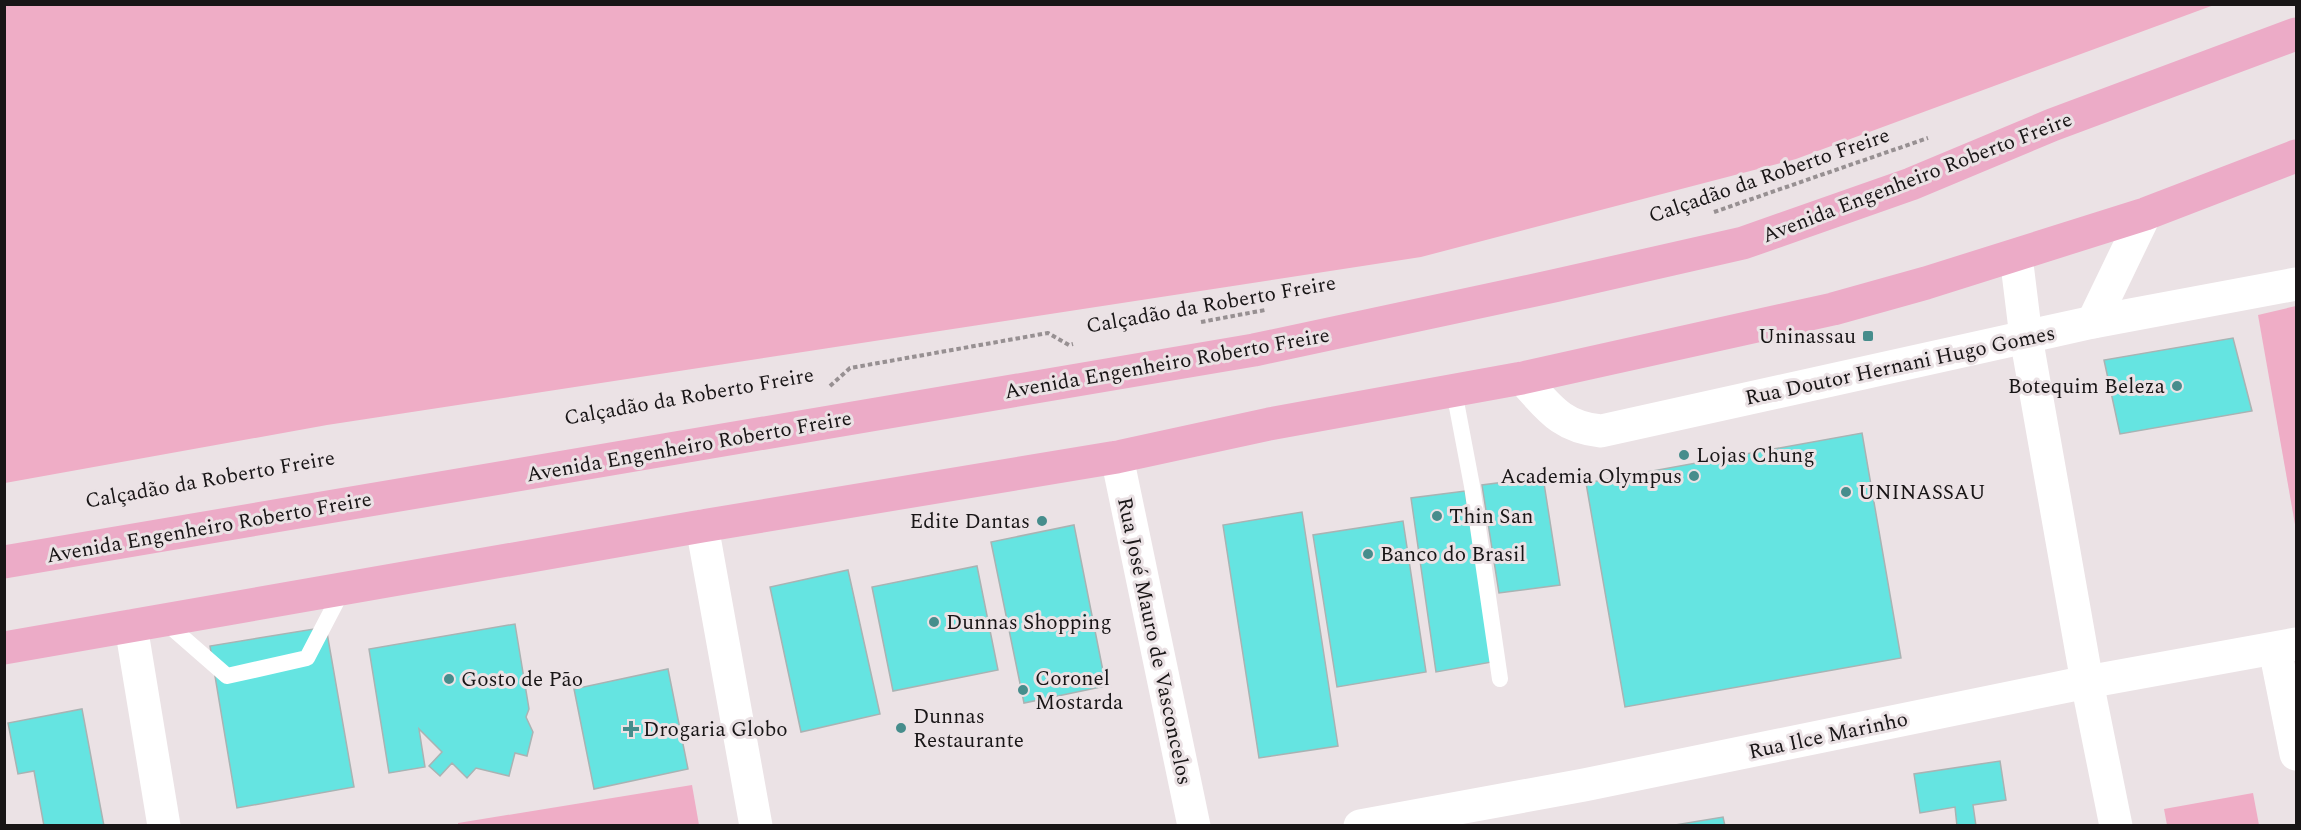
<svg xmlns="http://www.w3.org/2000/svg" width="2301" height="830" font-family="Spectral,serif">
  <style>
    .green { fill: #efadc6 }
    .building { fill: #65e4e1; stroke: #a9b3b3; stroke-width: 1.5 }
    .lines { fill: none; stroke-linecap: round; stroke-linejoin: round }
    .path { stroke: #979092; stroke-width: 4; stroke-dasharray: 4.5 3; stroke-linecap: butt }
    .service { stroke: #fff; stroke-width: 16 }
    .minor { stroke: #fff; stroke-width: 33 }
    .tertiary { stroke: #fff; stroke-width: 33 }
    .primary { stroke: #ecabc7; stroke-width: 33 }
    .poi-dot { fill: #468d8c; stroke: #ebe2e5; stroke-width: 2 }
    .labels { text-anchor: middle; stroke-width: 6; stroke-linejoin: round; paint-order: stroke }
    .street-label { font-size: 21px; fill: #181516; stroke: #ebe2e5 }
    .poi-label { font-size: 21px; fill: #181516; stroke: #ebe2e5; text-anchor: start }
  </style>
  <rect width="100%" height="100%" fill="#ebe2e5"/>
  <g class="green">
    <polygon points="5,4 2214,4 2214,5 1796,159 1421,257 327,425 5,483"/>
    <polygon points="2296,306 2296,530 2258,315"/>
    <polygon points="692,785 699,825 458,825 458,823"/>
    <polygon points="2253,793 2259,825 2167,825 2164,809"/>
  </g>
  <g class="building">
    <polygon points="2233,338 2252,411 2120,434 2104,360"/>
    <polygon points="1862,433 1901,658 1625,707 1586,483"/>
    <polygon points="1543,477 1560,585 1499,593 1482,485"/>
    <polygon points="1465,491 1492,662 1436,672 1411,498"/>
    <polygon points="1302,512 1338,746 1259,758 1223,525"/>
    <polygon points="1403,521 1426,672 1337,687 1313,535"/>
    <polygon points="1074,525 1106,686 1024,703 991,542"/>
    <polygon points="977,566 998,670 893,691 872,587"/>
    <polygon points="848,570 880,714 801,732 770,587"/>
    <polygon points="515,624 529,709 526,717 533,732 527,756 515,753 509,776 476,768 467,778 452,763 440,776 429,766 442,752 419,729 425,767 389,773 369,649"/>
    <polygon points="326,627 354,787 237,808 210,646"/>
    <polygon points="668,669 688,769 594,789 574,689"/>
    <polygon points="82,709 104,826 44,826 34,771 18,774 8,723"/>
    <polygon points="2000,761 2006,800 1973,805 1976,826 1957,826 1955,807 1920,813 1914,774"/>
    <polygon points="1723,817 1725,826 1669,826"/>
  </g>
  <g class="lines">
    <g class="path">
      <polyline points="1714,212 1928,138"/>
      <polyline points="1201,322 1265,310"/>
      <polyline points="830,386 850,368 1048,333 1069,345 1073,344"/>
    </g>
    <g class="service">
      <polyline points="1454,391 1472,486 1500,679"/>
      <polyline points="164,621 227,676 307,658 343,589"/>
    </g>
    <g class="minor">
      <polyline points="2016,256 2026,337 2087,682 2116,826"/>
      <polyline points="2093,322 2145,214"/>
      <path d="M1522,378C1548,406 1560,427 1601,431L2093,322L2296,284"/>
      <polyline points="702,526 756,826"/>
      <polyline points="131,626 164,826"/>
      <polyline points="2275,649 2296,754"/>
      <polyline points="1360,826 1584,785 2087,682 2296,644"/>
    </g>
    <polyline class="tertiary" points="1117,457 1194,826"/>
    <g class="primary">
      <polyline points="4,562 1254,350 1558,285 1743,243 1911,184 2052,125 2296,34"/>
      <polyline points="4,648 702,526 1117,457 1269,424 1522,378 1833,309 1926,283 2145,214 2296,156"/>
    </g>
  </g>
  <g class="poi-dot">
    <rect x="1862" y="330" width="12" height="12" rx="3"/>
    <circle cx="2177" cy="386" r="6"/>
    <circle cx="1684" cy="455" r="6"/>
    <circle cx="1694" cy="476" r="6"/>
    <circle cx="1846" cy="492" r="6"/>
    <circle cx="1437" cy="516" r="6"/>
    <circle cx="1042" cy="521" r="6"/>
    <circle cx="1368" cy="554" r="6"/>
    <circle cx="934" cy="622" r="6"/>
    <circle cx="449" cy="679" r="6"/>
    <circle cx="1023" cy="690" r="6"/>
    <circle cx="901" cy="728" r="6"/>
    <path d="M628 720h6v6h6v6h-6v6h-6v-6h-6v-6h6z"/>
  </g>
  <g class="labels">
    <g class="street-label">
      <text transform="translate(1769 175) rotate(-19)" y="7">Calçadão da Roberto Freire</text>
      <text transform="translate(1917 177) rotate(-21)" y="7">Avenida Engenheiro Roberto Freire</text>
      <text transform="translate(1211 304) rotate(-10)" y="7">Calçadão da Roberto Freire</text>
      <text transform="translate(1167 363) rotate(-10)" y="7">Avenida Engenheiro Roberto Freire</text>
      <text transform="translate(1900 365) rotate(-12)" y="7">Rua Doutor Hernani Hugo Gomes</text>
      <text transform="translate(689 396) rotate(-10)" y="7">Calçadão da Roberto Freire</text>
      <text transform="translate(689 446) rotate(-10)" y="7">Avenida Engenheiro Roberto Freire</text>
      <text transform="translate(210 479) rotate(-10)" y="7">Calçadão da Roberto Freire</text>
      <text transform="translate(209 527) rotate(-10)" y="7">Avenida Engenheiro Roberto Freire</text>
      <text transform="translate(1155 641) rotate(78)" y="7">Rua José Mauro de Vasconcelos</text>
      <text transform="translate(1828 735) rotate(-12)" y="7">Rua Ilce Marinho</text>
    </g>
    <g class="poi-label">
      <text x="1856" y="343" text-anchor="end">Uninassau</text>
      <text x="2165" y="393" text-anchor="end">Botequim Beleza</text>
      <text x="1696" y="462">Lojas Chung</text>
      <text x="1682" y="483" text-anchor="end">Academia Olympus</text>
      <text x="1858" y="499">UNINASSAU</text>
      <text x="1449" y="523">Thin San</text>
      <text x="1030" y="528" text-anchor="end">Edite Dantas</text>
      <text x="1380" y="561">Banco do Brasil</text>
      <text x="946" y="629">Dunnas Shopping</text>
      <text x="1035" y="685">Coronel<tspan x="1035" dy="24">Mostarda</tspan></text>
      <text x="461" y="686">Gosto de Pão</text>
      <text x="913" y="723">Dunnas<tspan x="913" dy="24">Restaurante</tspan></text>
      <text x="643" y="736">Drogaria Globo</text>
    </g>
  </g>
  <rect width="2301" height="830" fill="none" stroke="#181516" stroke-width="12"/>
</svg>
